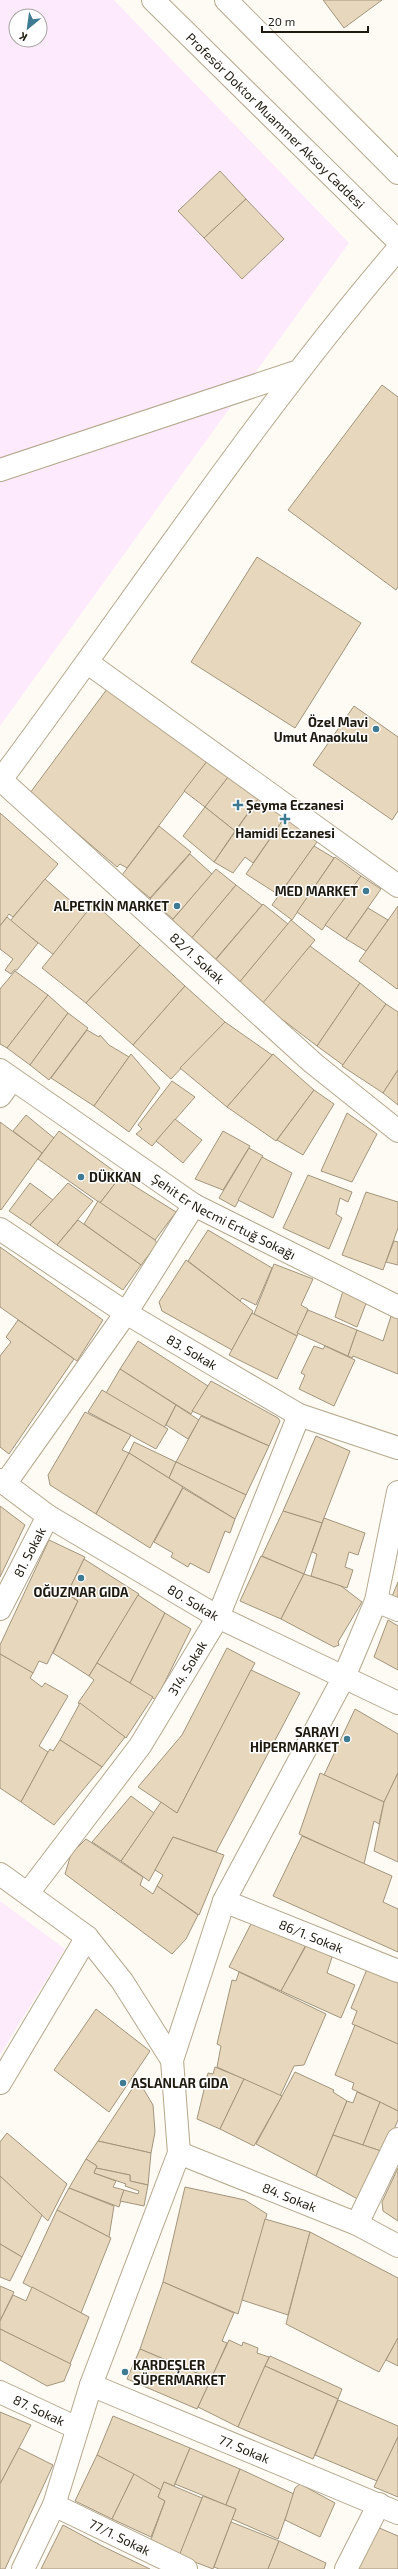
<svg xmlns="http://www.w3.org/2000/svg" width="398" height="2569" font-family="'Exo 2',sans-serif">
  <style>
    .education { fill: #fdebfc }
    .medical { fill: #fdebfd; fill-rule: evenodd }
    .building { fill: #e7d8bd; stroke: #a3957c }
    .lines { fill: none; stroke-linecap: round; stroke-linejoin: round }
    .minor-casing { stroke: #b5a88d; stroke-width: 24 }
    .major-casing { stroke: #b5a88d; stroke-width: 24 }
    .minor { stroke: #fff; stroke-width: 22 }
    .major { stroke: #fff; stroke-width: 22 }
    .poi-dot { fill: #3e7a92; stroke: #fff; stroke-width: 1.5 }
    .labels { text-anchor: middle; stroke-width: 3; stroke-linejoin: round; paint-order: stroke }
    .street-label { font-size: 13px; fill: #1f1a10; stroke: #fff }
    .poi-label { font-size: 13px; font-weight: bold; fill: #1f1a10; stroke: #fff; text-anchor: end }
  </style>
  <rect width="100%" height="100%" fill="#fefbf5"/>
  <polygon class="education" points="0,1901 65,1949 0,2055"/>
  <path class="medical" d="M0,0H114L349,243L0,726ZM16,16H40V40H16Z"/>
  <g class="building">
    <polygon points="323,0 382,0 344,28"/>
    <polygon points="220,171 246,199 204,238 178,211"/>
    <polygon points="246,199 284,239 242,279 204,238"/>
    <polygon points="382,385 398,397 398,587 396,590 288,510"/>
    <polygon points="257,557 361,623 295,728 191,662"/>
    <polygon points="113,681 211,756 127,868 120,864 117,867 30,793"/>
    <polygon points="354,706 398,737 398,811 392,820 313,765"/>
    <polygon points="211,756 232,772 205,807 184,791"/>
    <polygon points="232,772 261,795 235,831 205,807"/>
    <polygon points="261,795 285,817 253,863 245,857 233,873 214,862"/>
    <polygon points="205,807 235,831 214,862 183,836"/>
    <polygon points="0,813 58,864 13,917 9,914 0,926"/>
    <polygon points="285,817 322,835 279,895 246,874"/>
    <polygon points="159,826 191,852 150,898 122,875"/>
    <polygon points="314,846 334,858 292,920 272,905"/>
    <polygon points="190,854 212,874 173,919 150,899"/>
    <polygon points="335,857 361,876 322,930 297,912"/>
    <polygon points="216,869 236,885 190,940 169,924"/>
    <polygon points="361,876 381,889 346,939 325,925"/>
    <polygon points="45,879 86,914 54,955 10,921"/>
    <polygon points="236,885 262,905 214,961 190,940"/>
    <polygon points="94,903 140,945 86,1003 42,968"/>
    <polygon points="263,904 288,924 238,984 213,963"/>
    <polygon points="398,906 398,988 397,989 359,961"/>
    <polygon points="368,908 388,920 366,951 346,939"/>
    <polygon points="7,917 38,943 17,970 14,970 11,974 5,970 13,959 0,949 0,926"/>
    <polygon points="291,920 315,940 262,1006 238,984"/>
    <polygon points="140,945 185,986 133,1045 86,1003"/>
    <polygon points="310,946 360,983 317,1046 262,1004"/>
    <polygon points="15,971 48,995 7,1048 0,1044 0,989"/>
    <polygon points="360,983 386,1004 343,1065 317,1046"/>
    <polygon points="185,986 225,1022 171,1079 133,1045"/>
    <polygon points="48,995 68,1013 30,1065 7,1048"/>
    <polygon points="386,1004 398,1012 398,1070 383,1093 342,1066"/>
    <polygon points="68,1013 88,1028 49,1080 30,1065"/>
    <polygon points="225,1022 272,1055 227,1107 180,1068"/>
    <polygon points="87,1030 99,1037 100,1035 109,1045 129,1057 94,1106 51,1078"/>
    <polygon points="131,1054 160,1088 129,1132 94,1106"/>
    <polygon points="273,1054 314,1090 276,1141 227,1107"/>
    <polygon points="398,1070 398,1105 383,1093"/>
    <polygon points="172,1081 195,1097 152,1146 136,1134 142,1129 138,1125"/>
    <polygon points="314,1090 334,1104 303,1155 277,1140"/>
    <polygon points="347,1113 377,1134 352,1182 321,1171"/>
    <polygon points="26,1115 54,1138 42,1153 13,1131"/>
    <polygon points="175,1119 202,1140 183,1163 156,1141"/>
    <polygon points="0,1122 42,1153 1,1210 0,1209"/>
    <polygon points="59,1131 114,1171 110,1177 117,1181 100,1203 38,1159"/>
    <polygon points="223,1131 250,1146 223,1190 195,1179"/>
    <polygon points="249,1148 263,1156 235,1207 219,1198"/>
    <polygon points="262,1157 292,1173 273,1218 238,1200"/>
    <polygon points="308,1175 352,1192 348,1202 340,1198 336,1214 342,1218 329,1249 283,1228"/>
    <polygon points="120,1177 176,1212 155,1240 100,1203"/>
    <polygon points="30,1183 53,1200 30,1225 9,1211"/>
    <polygon points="68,1183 93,1201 57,1245 30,1225"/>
    <polygon points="366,1192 398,1202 398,1228 383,1270 342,1255"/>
    <polygon points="98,1201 155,1240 157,1244 141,1265 84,1224"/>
    <polygon points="78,1220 141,1265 123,1290 57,1245"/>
    <polygon points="208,1230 272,1268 256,1305 242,1298 240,1301 188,1261"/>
    <polygon points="394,1241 398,1242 398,1265 386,1262"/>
    <polygon points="0,1247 103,1320 77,1361 0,1307"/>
    <polygon points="186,1260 253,1311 232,1350 162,1311 159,1302"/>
    <polygon points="274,1264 313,1279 301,1305 308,1309 297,1336 254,1314"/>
    <polygon points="343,1291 367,1301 357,1327 335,1317"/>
    <polygon points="308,1310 357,1330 348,1356 297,1333"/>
    <polygon points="393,1310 398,1311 398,1374 353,1356 352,1358 348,1356 357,1330 383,1341"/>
    <polygon points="252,1313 297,1336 277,1379 229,1355"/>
    <polygon points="18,1320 74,1359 9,1454 0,1447 0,1356 11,1342 6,1337"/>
    <polygon points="138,1341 208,1386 191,1414 120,1369"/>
    <polygon points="314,1346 323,1349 325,1346 355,1360 334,1406 299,1389 305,1375 301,1373"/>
    <polygon points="120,1369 176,1405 164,1428 106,1393"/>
    <polygon points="211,1381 278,1418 280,1421 269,1446 192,1411"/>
    <polygon points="102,1390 168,1429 156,1449 88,1412"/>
    <polygon points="176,1405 199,1420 188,1439 166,1425"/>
    <polygon points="85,1412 131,1435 122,1450 129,1453 96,1514 50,1485 48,1475"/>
    <polygon points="201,1416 269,1446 246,1495 176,1462"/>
    <polygon points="316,1436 350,1451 322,1523 283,1511"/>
    <polygon points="134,1442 176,1462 169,1478 129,1453"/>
    <polygon points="129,1453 183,1487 150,1548 96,1514"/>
    <polygon points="176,1462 246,1495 235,1519 169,1478"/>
    <polygon points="183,1488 235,1519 230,1533 225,1531 209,1573 190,1563 188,1567 171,1557 173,1553 154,1542"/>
    <polygon points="0,1506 25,1525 0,1577"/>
    <polygon points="283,1511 322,1523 304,1574 262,1556"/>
    <polygon points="324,1518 365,1533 358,1555 349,1552 345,1567 353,1570 347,1588 311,1576 317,1554 312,1552"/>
    <polygon points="49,1540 85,1557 67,1594 78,1601 47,1664 39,1661 33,1673 0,1654 0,1645"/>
    <polygon points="261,1556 304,1574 281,1619 240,1601"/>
    <polygon points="84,1559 139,1594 89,1676 53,1653 78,1601 67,1594"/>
    <polygon points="304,1574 341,1586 362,1602 338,1642 339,1645 334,1647 281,1619"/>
    <polygon points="398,1582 398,1601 391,1599"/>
    <polygon points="138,1595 165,1613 130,1683 97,1663"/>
    <polygon points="165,1613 191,1629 156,1700 130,1683"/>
    <polygon points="388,1620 398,1626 398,1670 374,1657"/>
    <polygon points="227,1648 255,1663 177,1813 138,1787 182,1735"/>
    <polygon points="0,1654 33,1673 30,1678 42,1687 45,1683 68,1696 39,1746 48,1752 21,1802 0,1788"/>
    <polygon points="97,1663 153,1697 126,1738 78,1703 94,1680 89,1676"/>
    <polygon points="251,1670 300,1693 216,1852 173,1837 149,1881 121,1861 161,1802 177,1813"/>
    <polygon points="80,1703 125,1737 102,1767 60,1740"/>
    <polygon points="355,1709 398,1734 398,1773 384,1802 324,1775"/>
    <polygon points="60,1740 102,1767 54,1825 21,1802 48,1752 50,1749 53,1751"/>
    <polygon points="320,1773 384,1802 379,1824 374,1821 364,1864 299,1834"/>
    <polygon points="398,1773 398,1862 374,1851 384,1802"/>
    <polygon points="131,1796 154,1813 121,1861 92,1842"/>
    <polygon points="302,1836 392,1876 383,1902 398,1909 398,1952 273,1896"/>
    <polygon points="173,1837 224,1855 199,1915 157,1886 163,1875 155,1870"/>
    <polygon points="86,1839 143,1877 140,1885 153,1894 157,1886 198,1915 186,1939 172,1954 65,1874 71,1854"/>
    <polygon points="255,1916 308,1941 281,1991 229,1967"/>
    <polygon points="307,1944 332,1957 327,1973 355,1985 341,2018 281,1991"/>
    <polygon points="367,1969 398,1983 398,2044 352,2024 357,2011 351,2008"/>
    <polygon points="239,1972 326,2014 304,2065 294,2066 280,2096 217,2067 221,2046 217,2044 232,1980 236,1981"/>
    <polygon points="96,2009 150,2051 109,2112 54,2070"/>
    <polygon points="355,2025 398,2044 398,2111 352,2089 354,2083 335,2075"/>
    <polygon points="215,2067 244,2079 220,2129 197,2119 208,2073 213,2074"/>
    <polygon points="295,2072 334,2090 333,2092 347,2101 316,2176 256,2144"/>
    <polygon points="244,2079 282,2096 254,2146 220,2129"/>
    <polygon points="138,2080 153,2105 155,2132 151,2153 98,2141"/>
    <polygon points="357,2092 380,2102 363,2145 333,2135 347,2101 353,2103"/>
    <polygon points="380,2102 398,2111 398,2120 384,2152 363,2145"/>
    <polygon points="7,2133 67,2184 48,2221 0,2176 0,2142"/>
    <polygon points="333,2135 384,2152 363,2202 316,2176"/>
    <polygon points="98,2141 151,2153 148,2185 130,2181 130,2175 96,2168 97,2166 86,2159"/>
    <polygon points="86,2159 97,2166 94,2173 116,2181 113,2187 124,2190 119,2207 69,2188"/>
    <polygon points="96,2168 130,2175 130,2181 148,2185 144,2206 120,2201 124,2190 138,2194 139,2191 125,2186 126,2184 94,2173"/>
    <polygon points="398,2168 398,2221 383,2211 382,2202"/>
    <polygon points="0,2176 42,2215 22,2257 0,2244"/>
    <polygon points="185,2187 245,2200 267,2214 238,2314 163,2282"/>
    <polygon points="69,2188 114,2206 109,2237 57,2210"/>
    <polygon points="57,2210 111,2238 81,2313 23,2283"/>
    <polygon points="265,2219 310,2232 288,2315 242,2300"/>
    <polygon points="310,2232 398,2278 398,2338 379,2372 286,2324"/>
    <polygon points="0,2244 22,2257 10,2281 0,2277"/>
    <polygon points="163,2282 234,2313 222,2341 227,2343 211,2379 140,2349"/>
    <polygon points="0,2286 14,2292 0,2321"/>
    <polygon points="32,2287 89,2317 70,2364 0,2329 0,2321 13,2295 26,2301"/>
    <polygon points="0,2329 71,2364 64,2381 47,2386 0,2360"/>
    <polygon points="398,2338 398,2366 386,2360"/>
    <polygon points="229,2340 242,2346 243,2342 258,2348 257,2353 269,2357 238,2427 198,2407"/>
    <polygon points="140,2349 211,2379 197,2409 127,2379"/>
    <polygon points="270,2356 342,2389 338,2399 265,2366"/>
    <polygon points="265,2366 338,2399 313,2459 238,2427"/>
    <polygon points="338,2400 398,2426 398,2437 377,2481 315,2455"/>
    <polygon points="0,2412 31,2425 0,2484"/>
    <polygon points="113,2416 190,2448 174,2486 164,2482 161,2490 97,2455"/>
    <polygon points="398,2437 398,2497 374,2487"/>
    <polygon points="19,2448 53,2465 5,2569 0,2569 0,2484"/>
    <polygon points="190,2448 240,2469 226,2505 175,2484"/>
    <polygon points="97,2455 134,2474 112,2519 75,2501"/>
    <polygon points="240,2469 294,2494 278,2539 232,2519 236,2509 226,2505"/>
    <polygon points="134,2474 161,2490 158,2497 165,2501 151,2537 112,2519"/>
    <polygon points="164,2482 202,2498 180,2555 149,2545 165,2501 158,2497"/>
    <polygon points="300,2484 335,2503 320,2537 285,2520 295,2488"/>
    <polygon points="203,2496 236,2509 213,2569 179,2556"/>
    <polygon points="231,2522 279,2541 268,2569 219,2569 214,2567"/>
    <polygon points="63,2525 102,2546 150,2569 41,2569"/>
    <polygon points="377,2527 398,2536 398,2569 358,2569"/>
    <polygon points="279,2541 326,2563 324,2569 268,2569"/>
  </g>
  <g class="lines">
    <g class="minor-casing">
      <g id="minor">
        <polyline points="0,470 296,372"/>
        <polyline points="88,663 398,886"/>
        <path id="s1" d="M1,780L313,1063L398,1131"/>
        <path d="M0,781C132,604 254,417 398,249"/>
        <path id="s2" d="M0,1070L194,1205L398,1307"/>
        <polyline points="0,1096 12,1080"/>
        <path id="s3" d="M0,1229L126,1313L299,1415L398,1448"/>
        <path id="s4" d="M0,1480L48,1516L218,1617L398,1703"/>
        <polyline points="5,1484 126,1313 194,1205"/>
        <polyline points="376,1601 398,1610"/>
        <path id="s5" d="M0,1609L48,1516"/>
        <polyline points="0,1874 87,1937 122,1981 172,2060 179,2153 91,2385 54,2505 23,2569"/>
        <path id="s6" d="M28,1893L140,1746L218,1617L299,1415"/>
        <path id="s7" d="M224,1901L398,1971"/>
        <polyline points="172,2060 224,1901 344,1677 376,1601 398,1492"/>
        <polyline points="0,2083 87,1937"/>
        <path id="s8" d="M179,2153L357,2224L398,2246"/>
        <polyline points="357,2224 398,2139"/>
        <path id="s9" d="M91,2385L398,2513"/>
        <path id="s10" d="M0,2392L77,2428"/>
        <path id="s11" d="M54,2505L186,2569"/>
        <polyline points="346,2569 379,2504"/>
      </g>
    </g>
    <g class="major-casing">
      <g id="major">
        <path id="s12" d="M153,0L398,241"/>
        <polyline points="226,0 398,173"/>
      </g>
    </g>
    <use href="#minor" class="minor"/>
    <use href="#major" class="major"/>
  </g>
  <g class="poi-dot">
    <circle cx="376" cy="729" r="4"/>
    <path d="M236 799h4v4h4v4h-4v4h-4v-4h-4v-4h4z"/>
    <path d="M283 813h4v4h4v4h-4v4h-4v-4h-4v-4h4z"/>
    <circle cx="366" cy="891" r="4"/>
    <circle cx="177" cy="906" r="4"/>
    <circle cx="81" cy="1177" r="4"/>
    <circle cx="81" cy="1578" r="4"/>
    <circle cx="347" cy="1739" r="4"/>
    <circle cx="123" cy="2083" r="4"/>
    <circle cx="125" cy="2372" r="4"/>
  </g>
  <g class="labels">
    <g class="street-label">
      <text dy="5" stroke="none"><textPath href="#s12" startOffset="172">Profesör Doktor Muammer Aksoy Caddesi</textPath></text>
      <text dy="5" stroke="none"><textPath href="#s1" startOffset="265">82/1. Sokak</textPath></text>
      <text dy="5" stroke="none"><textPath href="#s2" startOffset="268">Şehit Er Necmi Ertuğ Sokağı</textPath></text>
      <text dy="5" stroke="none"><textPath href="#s3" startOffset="228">83. Sokak</textPath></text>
      <text dy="5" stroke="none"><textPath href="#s5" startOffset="64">81. Sokak</textPath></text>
      <text dy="5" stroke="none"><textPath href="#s4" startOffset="229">80. Sokak</textPath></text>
      <text dy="5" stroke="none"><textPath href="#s6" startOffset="276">314. Sokak</textPath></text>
      <text dy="5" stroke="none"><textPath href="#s7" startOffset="94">86/1. Sokak</textPath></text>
      <text dy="5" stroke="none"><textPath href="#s8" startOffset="119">84. Sokak</textPath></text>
      <text dy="5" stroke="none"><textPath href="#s10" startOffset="43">87. Sokak</textPath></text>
      <text dy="5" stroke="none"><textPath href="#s9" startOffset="166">77. Sokak</textPath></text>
      <text dy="5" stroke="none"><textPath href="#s11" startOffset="73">77/1. Sokak</textPath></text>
    </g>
    <g class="poi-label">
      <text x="368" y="727">Özel Mavi<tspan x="368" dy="15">Umut Anaokulu</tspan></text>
      <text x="246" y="810" text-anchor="start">Şeyma Eczanesi</text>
      <text x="285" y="838" text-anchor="middle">Hamidi Eczanesi</text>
      <text x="358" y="896">MED MARKET</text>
      <text x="169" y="911">ALPETKİN MARKET</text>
      <text x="89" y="1182" text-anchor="start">DÜKKAN</text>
      <text x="81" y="1597" text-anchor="middle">OĞUZMAR GIDA</text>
      <text x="339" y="1737">SARAYI<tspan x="339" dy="15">HİPERMARKET</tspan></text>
      <text x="131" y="2088" text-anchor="start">ASLANLAR GIDA</text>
      <text x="133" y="2370" text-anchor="start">KARDEŞLER<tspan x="133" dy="15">SÜPERMARKET</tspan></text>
    </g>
  </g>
  <g transform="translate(28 28) rotate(209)"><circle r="19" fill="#ffffff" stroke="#a5a39f"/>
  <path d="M0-3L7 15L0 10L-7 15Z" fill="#3e7a92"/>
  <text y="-6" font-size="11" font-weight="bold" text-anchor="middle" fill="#1f1a10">K</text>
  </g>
  <path d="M262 26v6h106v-6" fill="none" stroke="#1f1a10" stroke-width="2"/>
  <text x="268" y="26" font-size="12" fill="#1f1a10" stroke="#ffffff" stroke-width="3" paint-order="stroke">20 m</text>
</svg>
